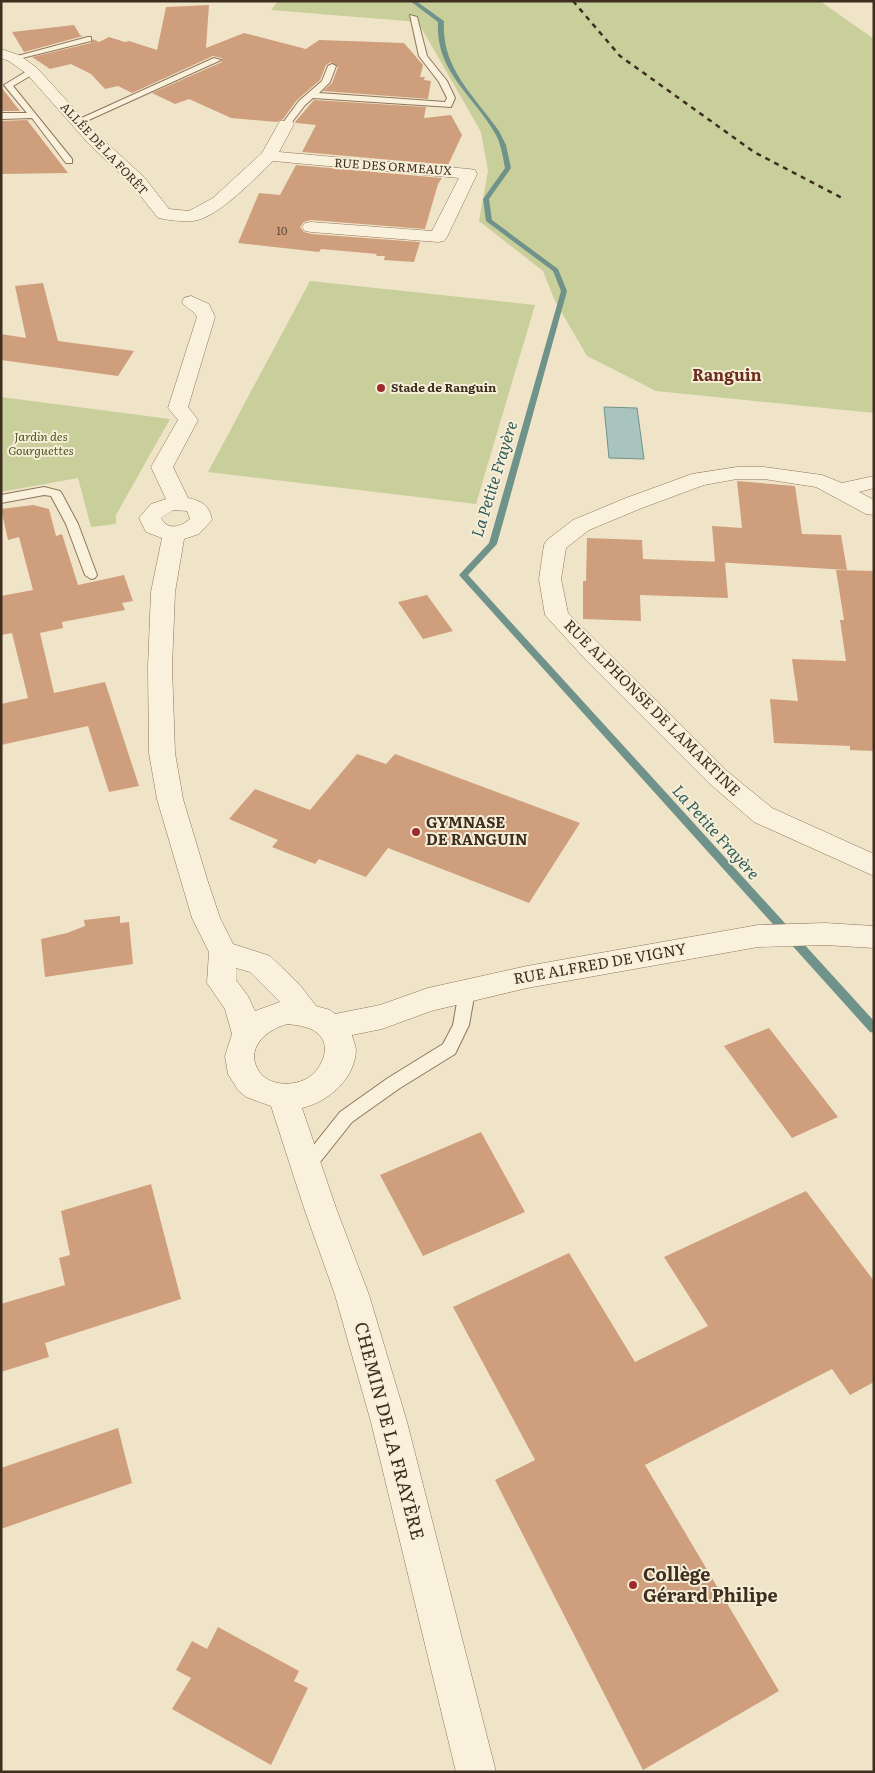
<svg xmlns="http://www.w3.org/2000/svg" width="875" height="1773" font-family="Literata,serif">
  <style>
    .green { fill: #c9cf9b }
    .water { fill: #a9c4bc; stroke: #6f938a }
    .lines { fill: none; stroke-linecap: round; stroke-linejoin: round }
    .stream { fill: #6f938a; fill-rule: evenodd }
    .building { fill: #cf9f7d }
    .lane-casing { stroke: #8d765c; stroke-width: 2 }
    .street-casing { stroke: #8d765c; stroke-width: 1 }
    .lane { fill: #faf1dc; fill-rule: evenodd }
    .street { fill: #faf1dc; fill-rule: evenodd }
    .rail { stroke: #3d2e20; stroke-width: 2.5; stroke-dasharray: 5 5; stroke-linecap: butt }
    .poi-dot { fill: #9e2a2b; stroke: #f7eed8; stroke-width: 2 }
    .labels { text-anchor: middle; stroke-width: 4; stroke-linejoin: round; paint-order: stroke }
    .far-number-label { font-size: 11px; fill: #624a37 }
    .far-street-label { font-size: 12px; fill: #3d2e20; stroke: #f7eed8 }
    .far-poi-label { font-size: 12px; font-weight: bold; fill: #3d2e20; stroke: #f7eed8; text-anchor: start }
    .far-park-label { font-size: 12px; font-style: italic; fill: #4d5a26; stroke: #f7eed8 }
    .street-label { font-size: 15px; fill: #3d2e20; stroke: #f7eed8 }
    .poi-label { font-size: 15px; font-weight: bold; fill: #3d2e20; stroke: #f7eed8; text-anchor: start }
    .far-district-label { font-size: 16px; font-weight: bold; fill: #6b2e1e; stroke: #f7eed8 }
    .water-label { font-size: 16px; font-style: italic; fill: #2f5d5a; stroke: #f7eed8 }
    .near-street-label { font-size: 18px; fill: #3d2e20; stroke: #f7eed8 }
    .near-poi-label { font-size: 18px; font-weight: bold; fill: #3d2e20; stroke: #f7eed8; text-anchor: start }
  </style>
  <rect width="100%" height="100%" fill="#f0e4c8"/>
  <g class="green">
    <polygon points="278,1 820,1 874,39 874,413 656,391 587,356 555,301 543,271 479,221 488,171 481,132 418,22 271,10"/>
    <polygon points="310,281 535,305 476,504 208,472"/>
    <polygon points="1,397 170,419 116,515 116,524 91,527 78,478 1,492"/>
  </g>
  <polygon class="water" points="604,407 637,408 644,459 609,458"/>
  <g class="lines">
    <path class="stream" d="M410,1H416L444,21C441,68 474,95 499,131L506,145L511,168L489,199L492,220L558,269L567,291L497,544L468,575L874,1021V1033L870,1032L459,575L489,543L561,291L553,271L486,221L483,199L505,168C503,157 501,145 496,135C474,95 435,72 438,22Z"/>
  </g>
  <g class="building">
    <polygon points="209,5 206,48 244,33 306,49 319,40 404,43 423,65 420,77 425,77 424,80 431,81 428,99 323,91 332,83 338,67 331,62 326,65 320,80 297,100 283,119 277,122 231,118 189,99 175,104 152,93 222,62 222,58 213,56 132,93 118,86 105,89 91,74 71,64 50,69 32,57 91,43 93,39 99,42 109,37 125,42 129,41 157,50 166,7"/>
    <polygon points="74,25 80,35 83,36 24,52 12,32"/>
    <polygon points="1,87 20,111 1,111"/>
    <polygon points="314,100 426,107 424,118 451,115 462,135 448,165 302,152 316,125 296,123 295,122"/>
    <polygon points="27,120 68,173 1,174 1,121"/>
    <polygon points="296,165 442,178 438,184 425,229 311,220 304,222 300,227 304,232 311,234 420,242 414,262 384,260 385,256 376,256 377,254 321,249 319,252 238,243 259,193 280,195"/>
    <polygon points="43,283 58,341 134,351 118,376 1,360 1,334 26,338 15,286"/>
    <polygon points="737,481 795,486 802,534 841,535 847,570 715,562 712,526 742,528"/>
    <polygon points="33,505 49,509 56,536 62,534 78,585 124,575 133,601 122,603 125,610 62,622 63,628 40,633 54,693 105,682 139,786 109,792 88,726 1,745 1,704 28,698 12,633 1,635 1,596 33,590 19,537 8,540 1,509"/>
    <polygon points="587,538 642,540 643,559 725,562 728,598 640,595 641,621 583,619 583,581 586,581"/>
    <polygon points="836,570 874,571 874,751 850,750 850,746 774,743 770,699 798,701 792,659 846,661 840,620 844,620"/>
    <polygon points="427,595 453,631 423,639 398,602"/>
    <polygon points="357,754 386,764 395,754 580,823 529,903 388,848 366,877 319,859 315,864 272,847 278,840 229,819 255,789 310,810"/>
    <polygon points="120,916 120,923 129,922 133,964 45,977 41,939 67,933 85,926 84,920"/>
    <polygon points="769,1028 838,1117 792,1138 724,1046"/>
    <polygon points="481,1132 525,1212 423,1256 380,1175"/>
    <polygon points="151,1184 181,1299 45,1343 49,1357 1,1372 1,1304 65,1285 59,1258 70,1255 61,1211"/>
    <polygon points="806,1191 874,1281 874,1382 850,1395 832,1369 645,1465 779,1691 643,1770 495,1480 535,1460 453,1307 569,1253 635,1362 708,1326 664,1257"/>
    <polygon points="118,1428 132,1483 1,1529 1,1468"/>
    <polygon points="218,1627 299,1671 294,1681 308,1688 271,1765 172,1709 191,1678 176,1670 192,1641 207,1649"/>
  </g>
  <g class="lines">
    <g class="lane-casing">
      <g id="lane">
        <polygon points="410,15 417,17 427,56 447,81 455,98 451,107 313,98 305,105 289,126 283,126 282,124 299,101 322,81 328,66 332,64 336,66 330,82 319,93 445,102 447,98 439,82 419,56"/>
        <polygon points="88,37 91,37 91,41 14,60 10,58"/>
        <polygon points="214,58 221,60 82,123 75,121"/>
        <polygon points="32,68 36,71 35,73 13,86 72,159 72,163 66,163 32,118 1,119 1,113 27,113 4,85"/>
        <polygon points="44,487 60,491 62,494 78,524 97,575 95,578 91,579 85,575 66,524 51,496 44,495 1,503 1,495"/>
        <polygon points="467,985 473,987 475,991 469,1025 455,1054 400,1088 352,1122 313,1171 307,1174 301,1171 298,1166 301,1161 340,1112 388,1078 443,1044 453,1025 459,991 461,987"/>
      </g>
    </g>
    <g class="street-casing">
      <g id="street">
        <path d="M1,49L19,55L37,68L100,137L144,177L169,209L189,211L213,198L262,153L280,121H292L294,124L279,152L469,169L475,170L477,174L447,237L444,241L438,242L311,232L305,231L302,227L305,223L311,222L432,231L459,178L273,161C254,179 218,218 193,221C182,222 168,220 158,218L132,185L88,143L27,74L9,61L1,58Z"/>
        <path d="M191,296L209,304L215,317L188,407L198,420L173,467L188,498C202,501 209,505 212,520L199,534L184,539L175,592L172,667L175,753L183,799L207,879L220,918L233,944L270,956L299,984L316,1006L330,1010L335,1014L380,1005L428,988L527,966L758,925L825,923L874,926V948L825,945L758,947L527,988L431,1011L382,1029L352,1035C353,1040 356,1046 356,1050C355,1079 328,1102 302,1108L336,1208L369,1295L407,1422L496,1772H456L371,1422L335,1295L304,1208L271,1106L246,1097L238,1090L228,1074L225,1056L232,1034L225,1009L207,983L209,952L192,918L157,799L149,753L148,667L151,592L162,538L146,532L139,518L151,504L166,499L151,467L178,420L168,408L197,317C193,309 186,309 182,302L184,298ZM173,510L187,511L190,519C181,527 167,531 161,518ZM236,968L250,972L280,1002L255,1011L248,996L236,980ZM288,1024C295,1025 304,1026 311,1029C331,1039 327,1059 314,1073C300,1088 266,1088 257,1068C246,1046 269,1028 288,1024Z"/>
        <polygon points="737,467 764,467 822,475 842,483 874,476 874,488 859,492 874,500 874,515 866,514 816,487 764,479 737,479 704,485 642,508 589,530 566,548 561,579 568,613 727,771 772,808 874,854 874,876 754,822 709,783 586,660 545,615 539,579 544,545 547,540 573,520 626,498 692,474"/>
      </g>
    </g>
    <use href="#lane" class="lane"/>
    <use href="#street" class="street"/>
    <polyline class="rail" points="573,1 620,56 754,152 844,199"/>
  </g>
  <g class="poi-dot">
    <circle cx="381" cy="388" r="5"/>
    <circle cx="416" cy="832" r="5"/>
    <circle cx="633" cy="1585" r="5"/>
  </g>
  <g class="labels">
    <g class="far-number-label">
      <text x="282" y="235">10</text>
    </g>
    <g class="far-street-label">
      <text transform="translate(104 149) rotate(47)" y="4">ALLÉE DE LA FORÊT</text>
      <text transform="translate(393 167) rotate(4)" y="4">RUE DES ORMEAUX</text>
    </g>
    <g class="far-poi-label">
      <text x="391" y="392">Stade de Ranguin</text>
    </g>
    <g class="far-park-label">
      <text x="41" y="441">Jardin des<tspan x="41" dy="14">Gourguettes</tspan></text>
    </g>
    <g class="street-label">
      <text transform="translate(652 708) rotate(45)" y="5">RUE ALPHONSE DE LAMARTINE</text>
      <text transform="translate(600 964) rotate(-10)" y="5">RUE ALFRED DE VIGNY</text>
    </g>
    <g class="poi-label">
      <text x="426" y="828">GYMNASE<tspan x="426" dy="17">DE RANGUIN</tspan></text>
    </g>
    <g class="far-district-label">
      <text x="727" y="381">Ranguin</text>
    </g>
    <g class="water-label">
      <text transform="translate(494 479) rotate(-73)" y="6">La Petite Frayère</text>
      <text transform="translate(716 832) rotate(48)" y="6">La Petite Frayère</text>
    </g>
    <g class="near-street-label">
      <text transform="translate(389 1431) rotate(75)" y="6">CHEMIN DE LA FRAYÈRE</text>
    </g>
    <g class="near-poi-label">
      <text x="643" y="1581">Collège<tspan x="643" dy="21">Gérard Philipe</tspan></text>
    </g>
  </g>
  <rect width="875" height="1773" fill="none" stroke="#3d2e20" stroke-width="5"/>
</svg>
